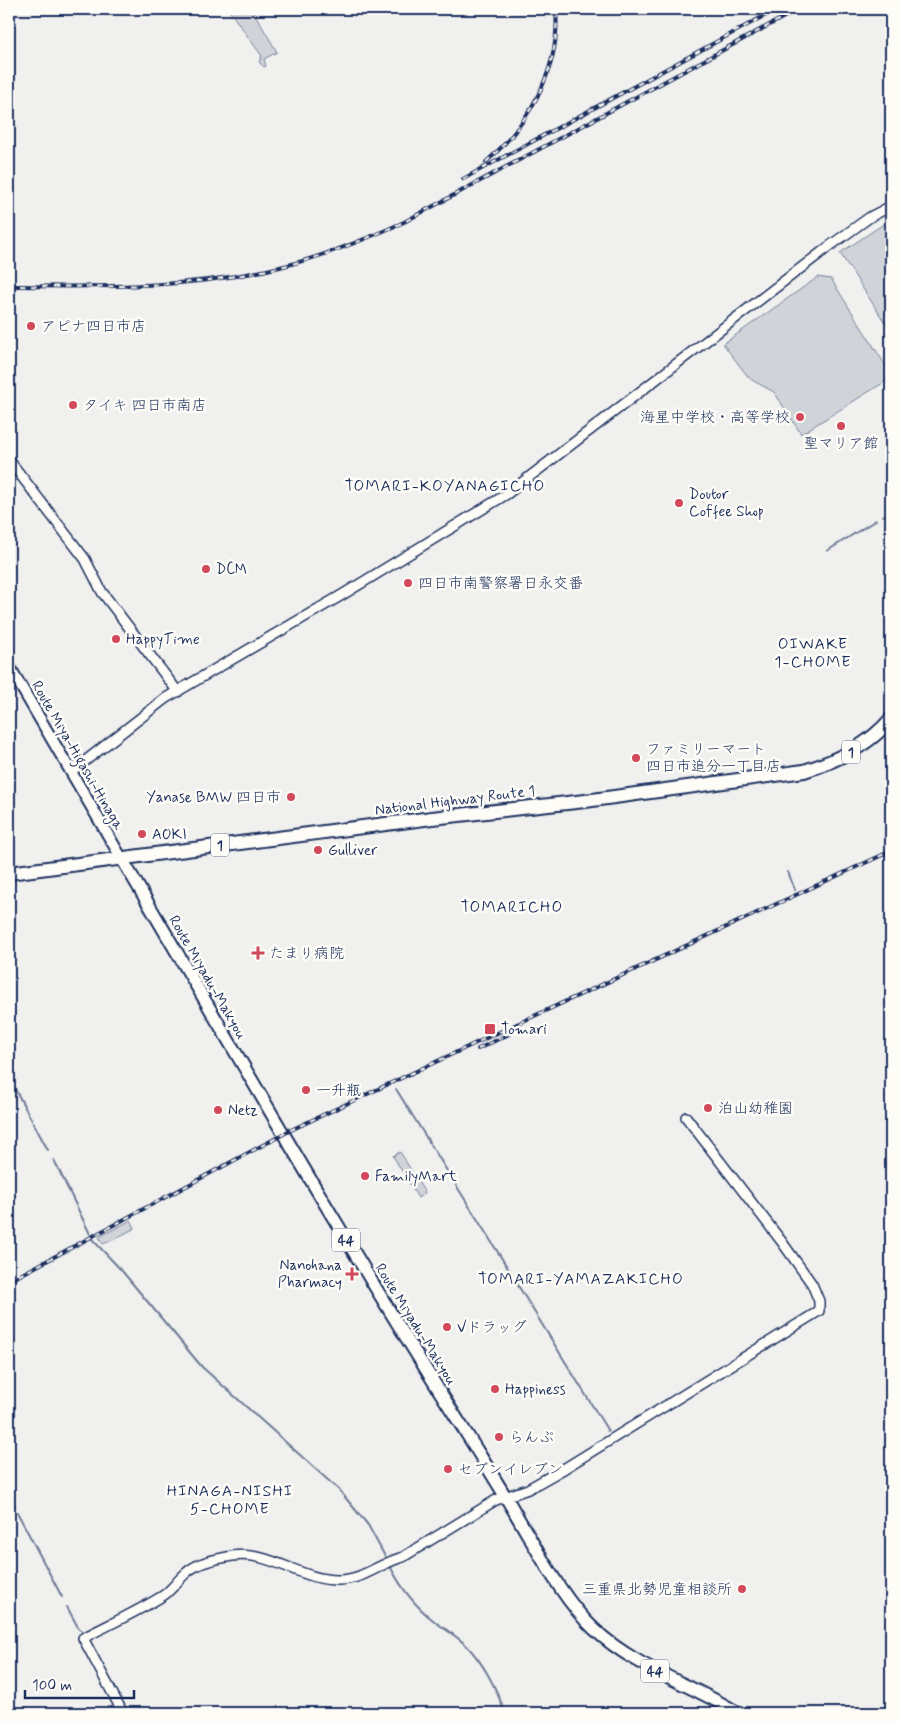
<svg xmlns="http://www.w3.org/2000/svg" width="900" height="1722" font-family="Mynerve,'Klee One',sans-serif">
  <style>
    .green { fill: #d0d3d8; stroke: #76819b }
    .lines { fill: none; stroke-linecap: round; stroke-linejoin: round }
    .stream { stroke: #6f7b97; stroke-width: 2 }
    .tertiary-casing { stroke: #1b2f5e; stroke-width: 12 }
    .secondary-casing { stroke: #1b2f5e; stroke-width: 14 }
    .primary-casing { stroke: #1b2f5e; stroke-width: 15 }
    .trunk-casing { stroke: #1b2f5e; stroke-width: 16 }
    .tertiary { stroke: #fdfcf7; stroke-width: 9 }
    .secondary { stroke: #fdfcf7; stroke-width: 10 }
    .primary { stroke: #fdfcf7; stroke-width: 11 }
    .trunk { stroke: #fdfcf7; stroke-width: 12 }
    .rail-casing { stroke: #1b2f5e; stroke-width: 4 }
    .rail { stroke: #fdfcf7; stroke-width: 2; stroke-dasharray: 5.5; stroke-linecap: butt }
    .poi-dot { fill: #d1495b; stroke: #fdfcf7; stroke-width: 2 }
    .labels { text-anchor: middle; stroke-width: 5; stroke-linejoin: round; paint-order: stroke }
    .shield { fill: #fdfcf7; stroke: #5f6c8c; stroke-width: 1 }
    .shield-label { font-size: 14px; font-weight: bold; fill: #1b2f5e }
    .poi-label { font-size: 15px; fill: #1b2f5e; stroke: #fdfcf7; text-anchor: start }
    .street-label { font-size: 15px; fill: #1b2f5e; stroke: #fdfcf7 }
    .neighbourhood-label { font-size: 16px; letter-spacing: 1px; fill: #1b2f5e; stroke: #fdfcf7 }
  </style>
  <rect width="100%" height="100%" fill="#f0f0ee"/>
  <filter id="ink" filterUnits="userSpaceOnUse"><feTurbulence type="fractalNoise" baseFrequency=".02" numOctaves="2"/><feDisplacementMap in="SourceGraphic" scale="10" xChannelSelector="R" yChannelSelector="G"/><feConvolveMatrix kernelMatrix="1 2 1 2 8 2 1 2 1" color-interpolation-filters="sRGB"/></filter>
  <g filter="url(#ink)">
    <g class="green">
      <polygon points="228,9 252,9 277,52 264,59 266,66 264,67 259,62 262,56"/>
      <polygon points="891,219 891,332 840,253"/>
      <polygon points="818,277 831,279 891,374 891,378 801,434 774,392 750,379 723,344"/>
      <polygon points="400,1152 425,1193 418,1198 393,1156"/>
      <polygon points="131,1220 135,1228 113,1240 103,1244 99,1237"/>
    </g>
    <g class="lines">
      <g class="stream">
        <polyline points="883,516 891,510"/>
        <polyline points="827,551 876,520"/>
        <polyline points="788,872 795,890"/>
        <polyline points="9,1078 48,1150"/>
        <polyline points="396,1089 509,1270"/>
        <polyline points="54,1160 90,1234"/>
        <polyline points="92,1239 122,1271 202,1367 339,1490 368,1525 387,1560"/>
        <polyline points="514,1279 608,1431"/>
        <polyline points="9,1495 15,1506"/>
        <polyline points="17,1512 62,1597"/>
        <path d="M390,1566C401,1588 414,1605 433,1620C444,1629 457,1636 467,1646C484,1664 497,1690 505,1713"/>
        <polyline points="67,1607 79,1629 83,1632"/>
      </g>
      <g class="tertiary-casing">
        <g id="tertiary">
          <polyline points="9,460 85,559 102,592 178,692"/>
          <polyline points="71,772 166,698 342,595 507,494 827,248 870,217 891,206"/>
          <path d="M123,1713L83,1638C110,1624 139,1611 164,1595C172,1589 178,1580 186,1573C198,1562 216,1559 232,1556C270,1550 301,1581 339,1580C363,1580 380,1563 403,1557L496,1500L528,1489L565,1468L819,1311V1301L812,1284L782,1242L686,1117"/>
        </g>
      </g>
      <g class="secondary-casing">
        <polyline id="secondary" points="9,666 122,859"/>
      </g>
      <g class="primary-casing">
        <path id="primary" d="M122,859C236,1052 347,1247 468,1436C486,1465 504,1493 521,1523C541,1557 565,1602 594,1629C635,1668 691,1684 738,1713"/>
      </g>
      <g class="trunk-casing">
        <path id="trunk" d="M9,873L432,818L585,801L804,771C837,761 868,746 891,719"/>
      </g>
      <use href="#tertiary" class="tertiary"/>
      <use href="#secondary" class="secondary"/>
      <use href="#primary" class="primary"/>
      <use href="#trunk" class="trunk"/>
      <g class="rail-casing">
        <g id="rail">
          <path d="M486,162C529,124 561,68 556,9"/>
          <polyline points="463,179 777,9"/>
          <path d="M9,286C100,287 191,289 280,267C323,257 364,240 404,222L799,9"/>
          <polyline points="478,1049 509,1034"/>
          <polyline points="9,1281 293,1129 493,1035 891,851"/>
        </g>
      </g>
      <use href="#rail" class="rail"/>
    </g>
  </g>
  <g class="poi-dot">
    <circle cx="31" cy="326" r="5"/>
    <circle cx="73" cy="405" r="5"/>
    <circle cx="800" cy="417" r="5"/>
    <circle cx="841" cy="426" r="5"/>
    <circle cx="679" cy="503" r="5"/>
    <circle cx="206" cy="569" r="5"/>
    <circle cx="408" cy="583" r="5"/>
    <circle cx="116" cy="639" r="5"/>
    <circle cx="636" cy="758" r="5"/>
    <circle cx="291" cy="797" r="5"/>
    <circle cx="142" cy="834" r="5"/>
    <circle cx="318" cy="850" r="5"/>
    <path d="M255.5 945.5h5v5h5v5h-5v5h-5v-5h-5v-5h5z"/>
    <rect x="484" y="1023" width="12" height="12" rx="2.5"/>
    <circle cx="306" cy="1090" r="5"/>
    <circle cx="708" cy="1108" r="5"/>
    <circle cx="218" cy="1110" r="5"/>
    <circle cx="365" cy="1176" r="5"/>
    <path d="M349.5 1266.5h5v5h5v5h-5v5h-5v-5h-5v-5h5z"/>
    <circle cx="447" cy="1327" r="5"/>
    <circle cx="495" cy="1389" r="5"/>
    <circle cx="499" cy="1437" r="5"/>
    <circle cx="448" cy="1469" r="5"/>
    <circle cx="742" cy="1589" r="5"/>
  </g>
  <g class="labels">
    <g class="shield">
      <rect x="842" y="740.5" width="18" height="23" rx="4"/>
      <rect x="211" y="833.5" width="18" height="23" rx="4"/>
      <rect x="332" y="1228.5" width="28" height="23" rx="4"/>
      <rect x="641" y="1659.5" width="28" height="23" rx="4"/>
    </g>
    <g class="shield-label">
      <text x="851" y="757">1</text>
      <text x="220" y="850">1</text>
      <text x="346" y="1245">44</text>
      <text x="655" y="1676">44</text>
    </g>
    <g class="poi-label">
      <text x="41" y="331">アピナ四日市店</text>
      <text x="83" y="410">タイキ 四日市南店</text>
      <text x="790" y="422" text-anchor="end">海星中学校・高等学校</text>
      <text x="841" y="448" text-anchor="middle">聖マリア館</text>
      <text x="689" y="499">Doutor<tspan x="689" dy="17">Coffee Shop</tspan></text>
      <text x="216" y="574">DCM</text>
      <text x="418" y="588">四日市南警察署日永交番</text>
      <text x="126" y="644">HappyTime</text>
      <text x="646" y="754">ファミリーマート<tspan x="646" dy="17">四日市追分一丁目店</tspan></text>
      <text x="281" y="802" text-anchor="end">Yanase BMW 四日市</text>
      <text x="152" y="839">AOKI</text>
      <text x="328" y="855">Gulliver</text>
      <text x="269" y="958">たまり病院</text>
      <text x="501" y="1034">Tomari</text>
      <text x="316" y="1095">一升瓶</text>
      <text x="718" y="1113">泊山幼稚園</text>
      <text x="228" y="1115">Netz</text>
      <text x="375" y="1181">FamilyMart</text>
      <text x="342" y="1270" text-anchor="end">Nanohana<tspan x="342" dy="17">Pharmacy</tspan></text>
      <text x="457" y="1332">Vドラッグ</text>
      <text x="505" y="1394">Happiness</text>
      <text x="509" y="1442">らんぷ</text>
      <text x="458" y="1474">セブンイレブン</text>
      <text x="732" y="1594" text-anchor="end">三重県北勢児童相談所</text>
    </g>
    <g class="street-label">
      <text transform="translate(78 755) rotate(60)" y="5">Route Miya-Higashi-Hinaga</text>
      <text transform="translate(455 800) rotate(-7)" y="5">National Highway Route 1</text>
      <text transform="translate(208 977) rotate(60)" y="5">Route Miyadu-Makyou</text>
      <text transform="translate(416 1324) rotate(58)" y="5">Route Miyadu-Makyou</text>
    </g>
    <g class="neighbourhood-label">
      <text x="445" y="491">TOMARI-KOYANAGICHO</text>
      <text x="813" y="649">OIWAKE<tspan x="813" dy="18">1-CHOME</tspan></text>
      <text x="512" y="912">TOMARICHO</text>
      <text x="581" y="1284">TOMARI-YAMAZAKICHO</text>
      <text x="230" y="1496">HINAGA-NISHI<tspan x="230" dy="18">5-CHOME</tspan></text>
    </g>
  </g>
  <rect width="900" height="1722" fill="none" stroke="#fdfcf7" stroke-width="30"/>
  <rect x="15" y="15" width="870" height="1692" fill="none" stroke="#1b2f5e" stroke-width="2" filter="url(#ink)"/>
  <path d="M25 1690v8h109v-8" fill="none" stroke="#1b2f5e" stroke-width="2.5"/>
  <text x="32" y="1690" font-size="15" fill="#1b2f5e" stroke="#fdfcf7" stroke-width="4" paint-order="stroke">100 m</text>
</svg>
